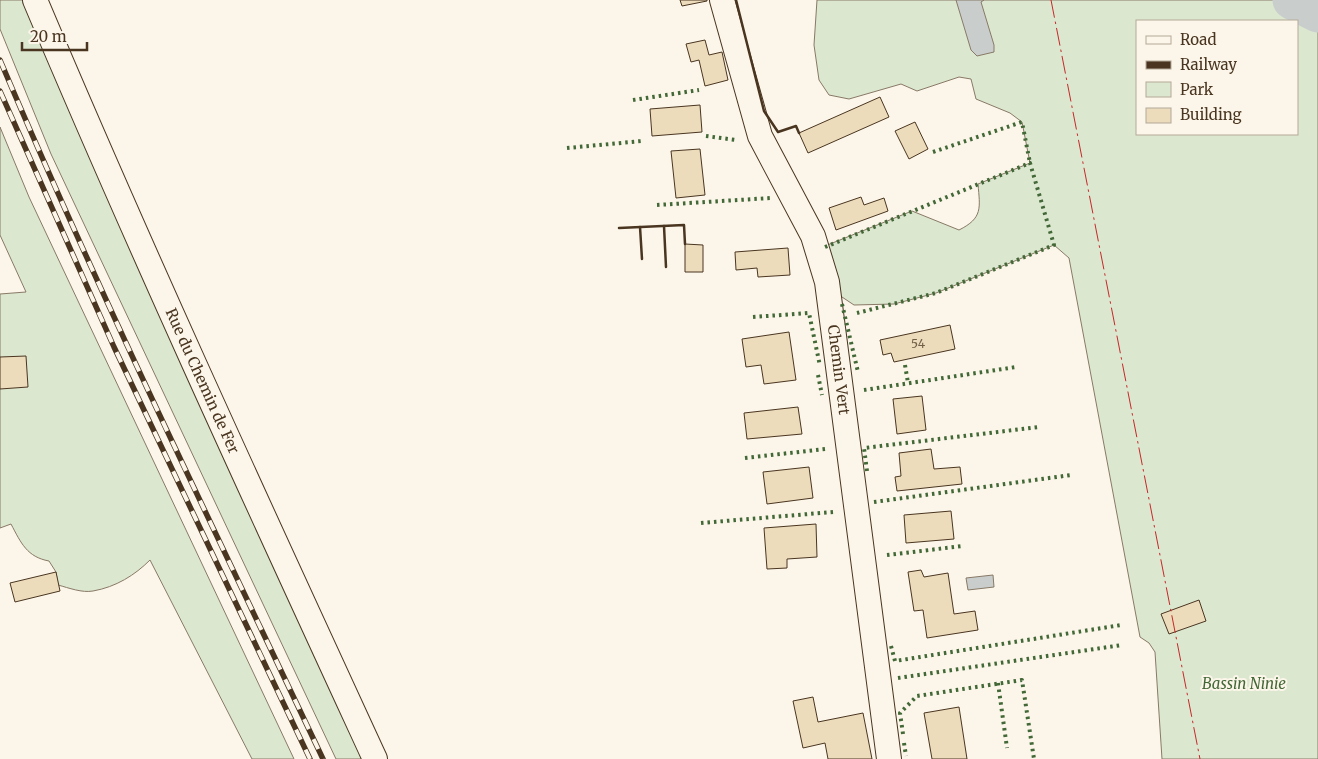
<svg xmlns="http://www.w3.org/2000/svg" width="1318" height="759" font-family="Merriweather,serif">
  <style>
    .green { fill: #dce7d0; stroke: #887966; fill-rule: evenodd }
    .water { fill: #c9cecd; stroke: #887966 }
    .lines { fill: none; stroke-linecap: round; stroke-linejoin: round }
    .river { stroke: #c9cecd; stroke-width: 39 }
    .building { fill: #ecdcbc; stroke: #4a3520 }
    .minor-casing { stroke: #4a3520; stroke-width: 26 }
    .minor { stroke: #fbf6e9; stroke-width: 24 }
    .rail-casing { stroke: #4a3520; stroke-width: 5.5 }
    .rail { stroke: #fbf6e9; stroke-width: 4; stroke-dasharray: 11; stroke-linecap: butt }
    .hedge { stroke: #436837; stroke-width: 4; stroke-dasharray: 2.5 4; stroke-linecap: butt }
    .wall { stroke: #4a3520; stroke-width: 2.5 }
    .power { stroke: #c62828; stroke-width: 1; stroke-dasharray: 18 4 2.5 4; stroke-linecap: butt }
    .labels { text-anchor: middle; stroke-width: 4; stroke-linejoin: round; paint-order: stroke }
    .number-label { font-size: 12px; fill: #725f47 }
    .street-label { font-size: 15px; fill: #4a3520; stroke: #fbf6e9 }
    .park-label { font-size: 15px; font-style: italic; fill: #436837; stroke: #fbf6e9 }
  </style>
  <rect width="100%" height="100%" fill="#fbf6e9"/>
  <g class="green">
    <polygon points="0,0 35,0 375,759 336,759 51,154 0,29"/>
    <path d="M817,0H1318V759H1162L1155,652L1149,643L1140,637L1069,258L1054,245L936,293L894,304L854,305L839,295L825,246L912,211L959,230C983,218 980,208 978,184L1030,163L1022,122L1010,113L976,99L971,79L959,77L917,91L901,84L849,99L829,95L819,80L814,45ZM1137,21H1297V134H1137Z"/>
    <path d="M0,127L29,197L294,759H252L150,560C135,575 116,587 93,591C82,593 69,588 58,585L56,572L49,561C27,557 21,543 11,524L0,528V294L26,292L0,235Z"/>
  </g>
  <g class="water">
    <polygon points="956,0 984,0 981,2 994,45 994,52 977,56 971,50"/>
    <polygon points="993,575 994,587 968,590 966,578"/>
  </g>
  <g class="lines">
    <polyline class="river" points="1292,0 1318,13"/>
  </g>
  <g class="building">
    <polygon points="680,0 707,0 707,1 682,6"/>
    <polygon points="705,40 709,55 722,52 728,80 705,86 699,60 691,62 686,44"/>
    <polygon points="880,97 889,117 808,153 799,133"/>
    <polygon points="700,105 702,132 652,136 650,109"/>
    <polygon points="915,122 928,149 909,159 895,131"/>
    <polygon points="700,149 705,195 676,198 671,151"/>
    <polygon points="861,197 864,205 884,198 888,211 836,230 829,208"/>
    <polygon points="685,244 703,245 703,272 685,272"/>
    <polygon points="788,248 790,275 758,277 757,268 736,270 735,252"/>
    <polygon points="950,325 955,349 894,362 891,353 883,355 880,340"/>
    <polygon points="789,332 796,380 764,384 761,365 746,367 742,339"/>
    <polygon points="26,356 28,387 0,389 0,357"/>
    <polygon points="922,396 926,430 897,434 893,399"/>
    <polygon points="798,407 802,434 747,439 744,413"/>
    <polygon points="931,449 934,469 960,467 962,484 897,491 895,477 901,476 899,453"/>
    <polygon points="809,467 813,498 767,504 763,472"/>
    <polygon points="951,511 954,539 906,543 904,515"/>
    <polygon points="816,524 817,557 787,559 787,568 767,569 764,528"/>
    <polygon points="921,570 924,577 948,573 954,614 975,611 978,630 927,638 923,610 914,611 908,572"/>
    <polygon points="56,572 60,591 15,602 10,583"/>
    <polygon points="1199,600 1206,621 1169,634 1161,614"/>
    <polygon points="813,697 818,722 863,713 872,759 828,759 825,743 803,748 793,701"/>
    <polygon points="959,707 967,759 932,759 924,713"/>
  </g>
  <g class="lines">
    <g class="minor-casing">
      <g id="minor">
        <path id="s1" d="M35,0C143,256 259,507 375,759"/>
        <path id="s2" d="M722,0L760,136L813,236L827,282L889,759"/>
      </g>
    </g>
    <use href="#minor" class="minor"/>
    <g class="rail-casing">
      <g id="rail">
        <path d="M0,60C100,296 213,527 323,759"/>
        <polyline points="0,91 114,347 310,759"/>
      </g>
    </g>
    <use href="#rail" class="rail"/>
    <g class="hedge">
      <polyline points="633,100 699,90"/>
      <polyline points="706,136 736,140"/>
      <polyline points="567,148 642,141"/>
      <polyline points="933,152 1022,122 1030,163"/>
      <polyline points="657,205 771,198"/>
      <polyline points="825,247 1030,163 1054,245 936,293 857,313"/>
      <polyline points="842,304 858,372"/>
      <polyline points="753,317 809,313 820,366"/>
      <polyline points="905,365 908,383"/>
      <polyline points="818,375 822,395"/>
      <polyline points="864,390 1016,367"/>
      <polyline points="745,458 825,449"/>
      <polyline points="867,471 864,448 1039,427"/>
      <polyline points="874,502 1071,475"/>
      <polyline points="701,523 833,512"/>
      <polyline points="887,555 963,546"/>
      <polyline points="891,646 895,661 1121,625"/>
      <polyline points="898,678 1122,645"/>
      <polyline points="998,683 1007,748"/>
      <polyline points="903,734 900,713 917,696 1022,680 1034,759"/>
      <polyline points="904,743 906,756"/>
    </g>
    <g class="wall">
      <polyline points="736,0 764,111 778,132 796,126 799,133"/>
      <polyline points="664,226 666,267"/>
      <polyline points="640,227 642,259"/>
      <polyline points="619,228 684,225 685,244"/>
    </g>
    <polyline class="power" points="1051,0 1200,759"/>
  </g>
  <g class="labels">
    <g class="number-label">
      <text x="918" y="348">54</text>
    </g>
    <g class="street-label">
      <text dy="5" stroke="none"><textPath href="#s2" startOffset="391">Chemin Vert</textPath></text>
      <text dy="5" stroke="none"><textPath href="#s1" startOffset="416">Rue du Chemin de Fer</textPath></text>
    </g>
    <g class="park-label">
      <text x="1244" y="689">Bassin Ninie</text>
    </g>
  </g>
  <rect x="1136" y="20" width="162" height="115" fill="#fbf6e9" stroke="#b4a999"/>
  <rect x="1146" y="36" width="25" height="8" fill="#fbf6e9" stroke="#b4a999"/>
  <text x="1180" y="45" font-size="15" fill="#4a3520">Road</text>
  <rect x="1146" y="61" width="25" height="8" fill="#4a3520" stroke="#b4a999"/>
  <text x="1180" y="70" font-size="15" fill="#4a3520">Railway</text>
  <rect x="1146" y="82" width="25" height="15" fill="#dce7d0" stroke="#b4a999"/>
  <text x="1180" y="95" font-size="15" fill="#4a3520">Park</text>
  <rect x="1146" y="108" width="25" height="15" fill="#ecdcbc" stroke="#b4a999"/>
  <text x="1180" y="120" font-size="15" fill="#4a3520">Building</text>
  <path d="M22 42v8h65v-8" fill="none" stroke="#4a3520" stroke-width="2.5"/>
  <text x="30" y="42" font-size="15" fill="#4a3520" stroke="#fbf6e9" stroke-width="4" paint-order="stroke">20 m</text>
</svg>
